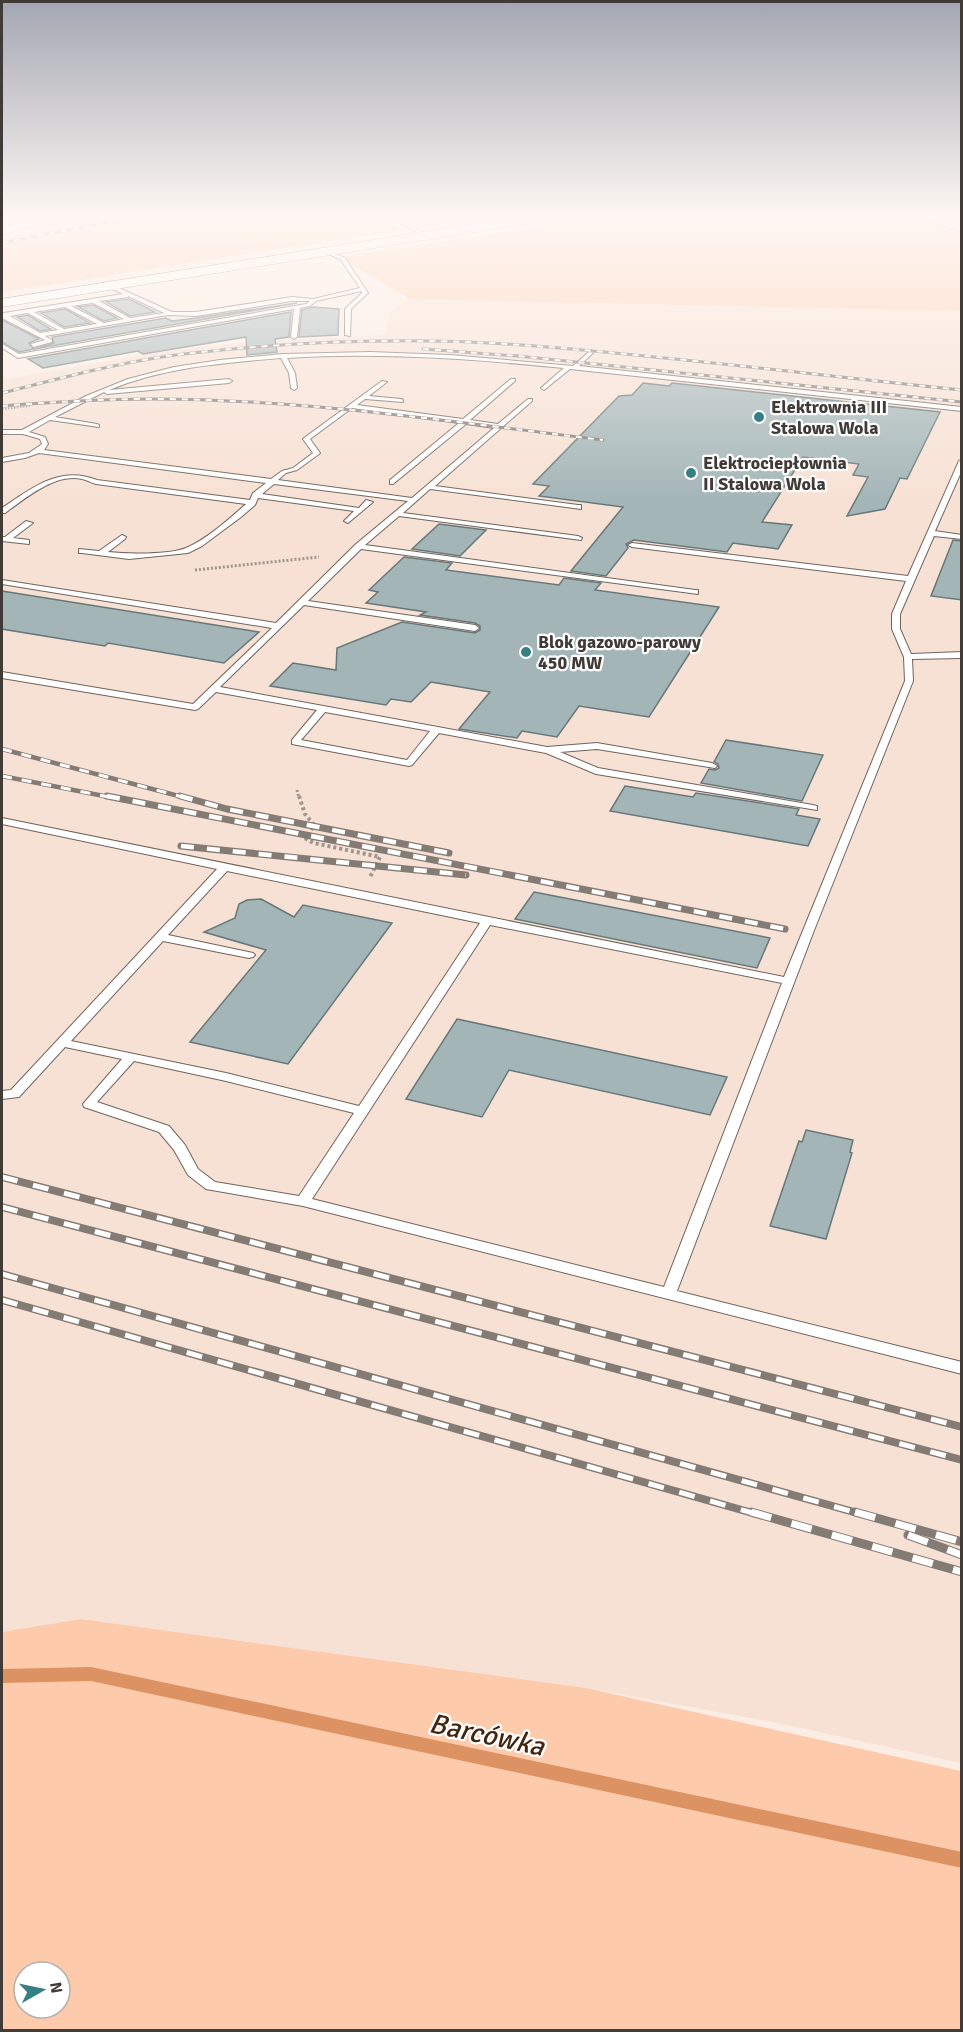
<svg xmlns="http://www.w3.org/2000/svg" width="963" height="2032" font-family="Signika,sans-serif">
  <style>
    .built { fill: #f7e1d4 }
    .green { fill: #fdcaac; fill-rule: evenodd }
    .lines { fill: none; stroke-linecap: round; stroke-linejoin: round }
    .stream { fill: #dc9262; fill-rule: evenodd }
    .building { fill: #a3b5b7; stroke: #68787a; stroke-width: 1.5 }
    .service-casing { stroke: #71645d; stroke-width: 2 }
    .tertiary-casing { stroke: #71645d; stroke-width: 1 }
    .secondary-casing { stroke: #71645d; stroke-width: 1 }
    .path-far3 { stroke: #9f948e; stroke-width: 1.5; stroke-dasharray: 1.5 1.5; stroke-linecap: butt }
    .path-far2 { stroke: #9f948e; stroke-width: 2; stroke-dasharray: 1.5 1.5; stroke-linecap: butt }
    .path-far1 { stroke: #9f948e; stroke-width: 3; stroke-dasharray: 2 2; stroke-linecap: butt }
    .path { stroke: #9f948e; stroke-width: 4; stroke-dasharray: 3 3; stroke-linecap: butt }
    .service { fill: #fff; fill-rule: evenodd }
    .tertiary { fill: #fff; fill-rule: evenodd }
    .secondary { fill: #fff; fill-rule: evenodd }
    .rail-far4-casing { stroke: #847b75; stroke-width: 3 }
    .rail-far3-casing { stroke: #847b75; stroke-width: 4.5 }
    .rail-far2-casing { stroke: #847b75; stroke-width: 7 }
    .rail-far1-casing { stroke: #847b75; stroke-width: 8 }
    .rail-casing { stroke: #847b75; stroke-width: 9 }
    .rail-far4 { stroke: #fff; stroke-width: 2; stroke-dasharray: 6; stroke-linecap: butt }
    .rail-far3 { stroke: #fff; stroke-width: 3; stroke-dasharray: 10; stroke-linecap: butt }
    .rail-far2 { stroke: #fff; stroke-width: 4.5; stroke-dasharray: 13; stroke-linecap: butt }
    .rail-far1 { stroke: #fff; stroke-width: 5; stroke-dasharray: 16; stroke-linecap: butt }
    .rail { stroke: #fff; stroke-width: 7; stroke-dasharray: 21; stroke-linecap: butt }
    .poi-dot { fill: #367f84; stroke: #fff; stroke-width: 2 }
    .labels { text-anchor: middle; stroke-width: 4.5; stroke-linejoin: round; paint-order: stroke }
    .far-poi-label { font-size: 18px; font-weight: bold; fill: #413b38; stroke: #fff; text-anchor: start }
    .near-water-label { font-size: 28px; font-style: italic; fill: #432510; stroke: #fff }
  </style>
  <rect width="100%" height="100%" fill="#fcede4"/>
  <g class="built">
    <polygon points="104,219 134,219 2,245 2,239"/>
    <polygon points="410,299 776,307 786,304 803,308 961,311 961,1763 778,1723 586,1688 81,1619 2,1632 2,375 7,379 147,354 236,343 385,335 390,312"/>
  </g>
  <g class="green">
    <polygon points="133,219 383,219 403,230 2,292 2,245"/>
    <polygon points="593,219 918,219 961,230 961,311 410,299 340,257"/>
    <path d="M81,1619L586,1688L961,1771V2030H2V1632ZM24,1972H60V2008H24Z"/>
  </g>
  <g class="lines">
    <polygon class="stream" points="91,1667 962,1852 962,1868 91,1681 2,1683 2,1669"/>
  </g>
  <g class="building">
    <polygon points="129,299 155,312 130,316 106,302"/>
    <polygon points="297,303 34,349 54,343 52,337 166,318 172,321 196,318"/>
    <polygon points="93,305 117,318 104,321 78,307"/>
    <polygon points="313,307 339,309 338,335 299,337 302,310"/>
    <polygon points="65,309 90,323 64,327 41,313"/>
    <polygon points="291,312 289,337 275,339 277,352 247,355 246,337 143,354 138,351 43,368 28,359"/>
    <polygon points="28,315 51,329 40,331 17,317"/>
    <polygon points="2,320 39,339 29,343 34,349 19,352 2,342"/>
    <polygon points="643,383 669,386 672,383 940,412 907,479 900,478 885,509 847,516 868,477 853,475 859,464 803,457 762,522 792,525 778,549 733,543 727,552 634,540 626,544 628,548 606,576 571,571 623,507 539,496 549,486 533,484 619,396 632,395"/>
    <polygon points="439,524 486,530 460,556 412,549"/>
    <polygon points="953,540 962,541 962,600 931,596"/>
    <polygon points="404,557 452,563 446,570 559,585 564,578 601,583 595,590 719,607 649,717 579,706 557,737 522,731 517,738 459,729 490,692 431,682 411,702 391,699 386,705 270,686 293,663 336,670 337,648 402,622 475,633 480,630 480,626 475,623 420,615 426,612 366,603 378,592 369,590"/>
    <polygon points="2,591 146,614 259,632 224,663 108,643 105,646 2,629"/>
    <polygon points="726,740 823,755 802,801 701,783 709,769 715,770 719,768 718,764 714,762"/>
    <polygon points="625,786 693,797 696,793 799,809 796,815 820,819 808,846 610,811"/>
    <polygon points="534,892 770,938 757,968 515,919"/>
    <polygon points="261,899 294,917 303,905 392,923 288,1064 190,1042 266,950 204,932 235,918 239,904 247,900"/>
    <polygon points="457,1019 727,1077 710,1115 509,1070 482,1117 406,1099"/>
    <polygon points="806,1130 853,1140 850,1152 852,1153 826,1239 770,1226 799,1141 802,1142"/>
  </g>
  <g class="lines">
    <g class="service-casing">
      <g id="service">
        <polygon points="393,219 399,219 430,236 426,237"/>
        <path d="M327,251L345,258L368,293L351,309L350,336L345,335V309L362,293V291L316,301L310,306L300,308L297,337L294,339L291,337L294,309L18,358L2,348V344L4,345L19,354L306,304L310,301H292L196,316L168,315L45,336L52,340V342L33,347L31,344L45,340L2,318V314L4,313L123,294L108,287L110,284L172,312H196L292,297L313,299L360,288L341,260L327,253ZM128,297V296L164,313L130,318L99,301ZM93,303L124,319L104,323L71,306ZM65,307L97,324L64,329L34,312ZM28,313L58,330L40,333L10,316Z"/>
        <path d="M591,350L593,353L579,366L962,407V411L570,369L544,390L541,388L542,387L564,368C472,359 379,352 287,358L295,373L297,388L294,390L291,388L289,373L281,358C223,363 164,367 109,390L229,379L232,381L229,383L107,394L104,392L55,417L97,424L99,425V427L50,420L29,432L45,437L48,444L44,450L271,479L282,471L293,468L313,453L303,439L304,438L382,381L387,382L369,396L401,399L403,400V402L365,399L357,405L463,419L511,379H515V381L470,420L498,424L528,399H532V401L435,486L578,505H581V509L430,489L403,513L578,536L582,538L581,540L399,516L365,545L695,590H698V594L361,549L308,601L475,625L479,628L475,631L304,605L220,687L547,747L597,743L712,763L717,766L715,768L597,749L560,752L598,768L813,805L817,806V810L596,774L546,753L439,733L412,765L409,766L292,744V740L317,710L216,692L198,709L195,710L2,678V672L193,704L272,628L2,584V580L276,623L356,544L408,501L274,484L262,494L359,508L366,500L373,502L348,523L344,521L354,511L258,498L255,505L241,517L202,546L188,553L129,559L82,553H79V549L99,551L122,535L126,537L125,539L108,552C126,554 169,555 186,548C207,539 228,520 246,504L96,484C92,483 87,480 82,479C55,473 26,498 5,513H2V508C32,488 60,465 97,480L250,500L253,493L266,483L39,453L25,458L2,462V458L29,453L42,444L40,439L23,434H2V430H22L86,396L128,379L174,367L220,360L283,354L370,352L450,355L573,366ZM352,408L459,423L390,480V484H393L466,424L494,428L412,498L278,480L286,473L297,470L319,454L320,453L310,439ZM325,712L430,731L407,760L301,740Z"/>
        <path d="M962,459V470L935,531L962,535V539L934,536L900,614V629L911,654L962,652V658L912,659L913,681L813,933L677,1291L962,1362V1374L303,1206L206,1189L188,1175L174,1150L159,1132L84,1107L83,1104L122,1059L65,1047L19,1097L2,1099V1091L11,1090L217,869L2,824V818L784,977L905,681L904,657L892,629V614L906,581L632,547L628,545L632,543L908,576L959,461ZM227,871L480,923L359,1106L226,1073L71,1041L163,941L249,958L253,957L255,955L253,953L168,935ZM490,925L782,983L664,1287L312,1199ZM134,1061L226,1081L354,1113L299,1196L215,1182L198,1169L185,1145L169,1126L97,1102Z"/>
        <polygon points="26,521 33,523 13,538 29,540 29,544 2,541 2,537 5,537"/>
      </g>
    </g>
    <g class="tertiary-casing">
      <g id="tertiary">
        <polygon points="39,219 65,219 2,235 2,227"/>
        <polygon points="920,219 945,219 962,223 962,231"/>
      </g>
    </g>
    <g class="secondary-casing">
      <polygon id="secondary" points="505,219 538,219 532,223 2,307 2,299"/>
    </g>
    <polyline class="path-far3" points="553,223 575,219"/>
    <polyline class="path-far2" points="2,409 30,406"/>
    <g class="path-far1">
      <polyline points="195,570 319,557"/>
      <polyline points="297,790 299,798"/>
    </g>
    <polyline class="path" points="299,796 305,814 314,825 306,839 314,843 380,857 370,877"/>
    <use href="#service" class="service"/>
    <use href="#tertiary" class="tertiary"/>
    <use href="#secondary" class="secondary"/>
    <g class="rail-far4-casing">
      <g id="rail-far4">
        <polyline points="2,243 123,219"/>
        <polyline points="423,349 518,356 962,402"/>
        <path d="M2,393C65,377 127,360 192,353C301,341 413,337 522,345C668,356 816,375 962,390"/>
        <path d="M2,406C52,402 101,399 151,399C303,399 453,422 603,440"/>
      </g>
    </g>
    <g class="rail-far3-casing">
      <g id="rail-far3">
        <polyline points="2,749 186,798"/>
        <polyline points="2,776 114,798"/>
      </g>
    </g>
    <g class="rail-far2-casing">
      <g id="rail-far2">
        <polyline points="107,796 785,929"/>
        <polyline points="180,796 227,809 449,853"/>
        <polyline points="181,846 466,875"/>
      </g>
    </g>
    <g class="rail-far1-casing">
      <g id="rail-far1">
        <polyline points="2,1177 962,1427"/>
        <polyline points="2,1207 962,1460"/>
        <polyline points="2,1274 861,1514"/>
        <polyline points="2,1300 756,1514"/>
      </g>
    </g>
    <g class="rail-casing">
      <g id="rail">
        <polyline points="751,1512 962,1572"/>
        <polyline points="855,1512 962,1542"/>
        <polyline points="908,1535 962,1555"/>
      </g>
    </g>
    <use href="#rail-far4" class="rail-far4"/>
    <use href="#rail-far3" class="rail-far3"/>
    <use href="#rail-far2" class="rail-far2"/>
    <use href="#rail-far1" class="rail-far1"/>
    <use href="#rail" class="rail"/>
  </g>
  <linearGradient id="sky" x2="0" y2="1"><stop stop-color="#a3a6b2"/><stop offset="0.43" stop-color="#fef7f3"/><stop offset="1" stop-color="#fef7f3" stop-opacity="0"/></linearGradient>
  <rect width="963" height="504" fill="url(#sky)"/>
  <g class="poi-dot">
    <circle cx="759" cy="417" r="6"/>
    <circle cx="691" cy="473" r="6"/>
    <circle cx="526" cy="652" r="6"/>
  </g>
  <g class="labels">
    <g class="far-poi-label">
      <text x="771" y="413">Elektrownia III<tspan x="771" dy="21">Stalowa Wola</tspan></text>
      <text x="703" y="469">Elektrociepłownia<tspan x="703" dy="21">II Stalowa Wola</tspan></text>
      <text x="538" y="648">Blok gazowo-parowy<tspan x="538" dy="21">450 MW</tspan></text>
    </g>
    <g class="near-water-label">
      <text transform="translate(487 1734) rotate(12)" y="10">Barcówka</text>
    </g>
  </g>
  <rect width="963" height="2032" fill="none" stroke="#413b38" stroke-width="6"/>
  <g transform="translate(42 1990) rotate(81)"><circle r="28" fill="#ffffff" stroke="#b3b1af" stroke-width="1.5"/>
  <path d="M0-4.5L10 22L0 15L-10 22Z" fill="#367f84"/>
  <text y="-9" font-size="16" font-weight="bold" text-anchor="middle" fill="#413b38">N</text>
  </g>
</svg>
